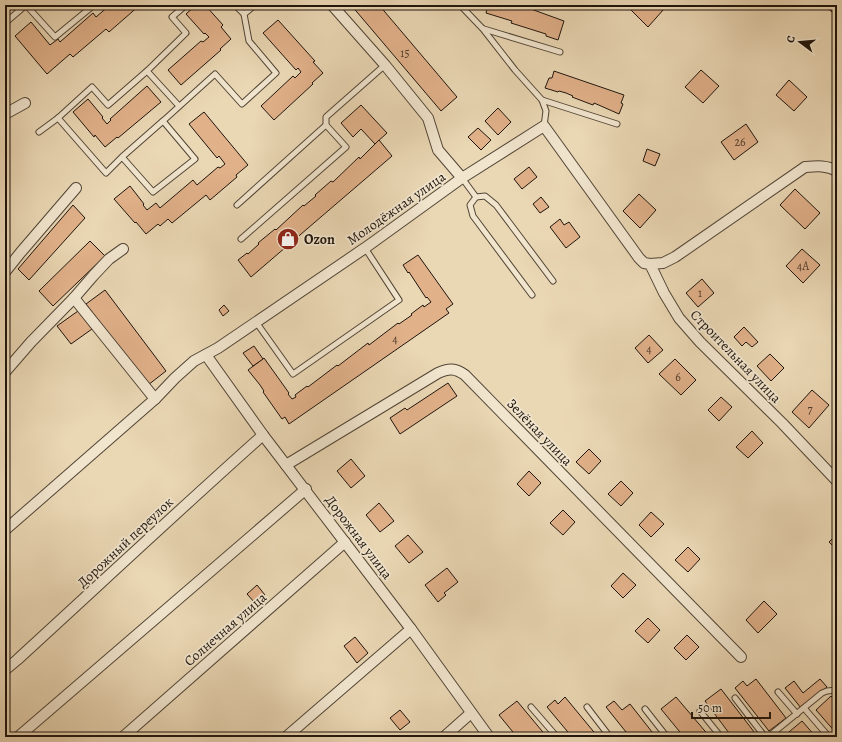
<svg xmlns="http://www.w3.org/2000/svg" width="842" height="742" font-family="Alegreya,serif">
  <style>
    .building { fill: #e1b18a; stroke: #1e140c }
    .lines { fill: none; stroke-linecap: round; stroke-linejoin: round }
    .lane-casing { stroke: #514536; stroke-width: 7 }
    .street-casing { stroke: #514536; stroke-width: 12 }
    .lane { stroke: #f1e5ce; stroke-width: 5 }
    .street { stroke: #f1e5ce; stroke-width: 10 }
    .labels { text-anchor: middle; stroke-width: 3.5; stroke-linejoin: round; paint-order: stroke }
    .number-label { font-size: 12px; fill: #4f3b2c }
    .street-label { font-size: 14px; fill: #1e140c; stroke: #f1e5ce }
    .poi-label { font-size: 14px; font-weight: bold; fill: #1e140c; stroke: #f1e5ce; text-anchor: start }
  </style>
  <rect width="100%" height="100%" fill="#ead7b4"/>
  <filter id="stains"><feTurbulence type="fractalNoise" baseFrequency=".005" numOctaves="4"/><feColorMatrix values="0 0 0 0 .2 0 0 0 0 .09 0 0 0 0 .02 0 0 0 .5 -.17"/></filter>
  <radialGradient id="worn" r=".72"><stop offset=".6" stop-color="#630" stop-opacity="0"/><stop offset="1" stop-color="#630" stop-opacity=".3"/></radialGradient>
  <g class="building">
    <polygon points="110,5 140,5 109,32 106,29 73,57 70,54 47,74 15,36 31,22 50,45 58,39 60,42 93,13 96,17"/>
    <polygon points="196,5 205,5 223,25 221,27 231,39 220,49 221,50 181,85 168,70 201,41 203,42 209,37 205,33 204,34 186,14"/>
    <polygon points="351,5 379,5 457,97 441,111"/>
    <polygon points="488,5 520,5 564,21 558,40 546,36 546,34 511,23 512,21 486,13"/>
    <polygon points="636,5 660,5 664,9 648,27 631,10"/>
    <polygon points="828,5 837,5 837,16 826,7"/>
    <polygon points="278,20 315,61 313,62 323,73 312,83 313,84 274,120 261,106 293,76 295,78 301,72 298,68 296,70 263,33"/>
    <polygon points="701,70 719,86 703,103 685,87"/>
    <polygon points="554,71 624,95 621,103 623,104 619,114 601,106 594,103 593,105 572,97 573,96 566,93 559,91 558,92 545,88 549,78 552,78"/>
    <polygon points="789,80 807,97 794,111 776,95"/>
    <polygon points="147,86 161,102 118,138 117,137 105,147 95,135 94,137 73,112 88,99 103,117 102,118 107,124 111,120 110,119"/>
    <polygon points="361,105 387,133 375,144 361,129 353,137 341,123"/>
    <polygon points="498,108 511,122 498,135 485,121"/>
    <polygon points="204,112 248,165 236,175 237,177 210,200 206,195 172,223 168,219 160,226 158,224 146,234 136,222 135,223 114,199 130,186 144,204 143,205 147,210 156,203 160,208 193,180 197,185 218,167 220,168 225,164 219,156 217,158 189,124"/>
    <polygon points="746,124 758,142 734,160 721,142"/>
    <polygon points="478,128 491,140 481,150 468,137"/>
    <polygon points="379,140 392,156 251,277 238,260 247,253 248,254 259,244 258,243 275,229 276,230 303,205 304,206 316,196 315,195 331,181 333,182 359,157 360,159"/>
    <polygon points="647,149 660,154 655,166 643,161"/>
    <polygon points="529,167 537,177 522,189 514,179"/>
    <polygon points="795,189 820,213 805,229 780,205"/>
    <polygon points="639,194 656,210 640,228 623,211"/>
    <polygon points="541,197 549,207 540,213 533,204"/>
    <polygon points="73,205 85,218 29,280 18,269"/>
    <polygon points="560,219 564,225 569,222 580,237 566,248 550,227"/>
    <polygon points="90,241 105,256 53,306 39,291"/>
    <polygon points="5,245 10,250 5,255"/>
    <polygon points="802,249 820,265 803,283 786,266"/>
    <polygon points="418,255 453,304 446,309 449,313 289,424 285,417 282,419 263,392 264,391 260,385 248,370 264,358 289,393 288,394 292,399 296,397 295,395 307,386 308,387 337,365 338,366 368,343 369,345 398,323 399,324 412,315 411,314 423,305 424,307 431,302 427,297 426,298 409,272 408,273 403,265"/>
    <polygon points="702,279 714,293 698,307 686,293"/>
    <polygon points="105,290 166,371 148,385 86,304"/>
    <polygon points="224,305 229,311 223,316 219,310"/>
    <polygon points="78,311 92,329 71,344 57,326"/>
    <polygon points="744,327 758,342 752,347 746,342 742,346 734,337"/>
    <polygon points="649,335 663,350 648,363 635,348"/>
    <polygon points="254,346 263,359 253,366 243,353"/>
    <polygon points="770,354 784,368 771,381 757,366"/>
    <polygon points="675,359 696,380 681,395 659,374"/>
    <polygon points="448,383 457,396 400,434 390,418 405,408 407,410"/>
    <polygon points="812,390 829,405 809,428 792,412"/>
    <polygon points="721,397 732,407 719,421 708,410"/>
    <polygon points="752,431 763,443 748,458 736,447"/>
    <polygon points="589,449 601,461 589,474 576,462"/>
    <polygon points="351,459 365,476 351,488 337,471"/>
    <polygon points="529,471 541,483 529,496 517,484"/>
    <polygon points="621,481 633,493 621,506 608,494"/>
    <polygon points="379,503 394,521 380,532 366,515"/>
    <polygon points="563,510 575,522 563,535 550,523"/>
    <polygon points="651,512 664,524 651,537 639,525"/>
    <polygon points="837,534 837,550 829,542"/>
    <polygon points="408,535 423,552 409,563 395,546"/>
    <polygon points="688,547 700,559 688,572 675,560"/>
    <polygon points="447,568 458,582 444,593 446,595 438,602 425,585"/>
    <polygon points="623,573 636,585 623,598 611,586"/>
    <polygon points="257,585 265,595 255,603 247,594"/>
    <polygon points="764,601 777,614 758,633 746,620"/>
    <polygon points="648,618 660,630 648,643 635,631"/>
    <polygon points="687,635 699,647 686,660 674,648"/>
    <polygon points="355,637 368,653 357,663 344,646"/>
    <polygon points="756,679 786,718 769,731 735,688 743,681 747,686"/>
    <polygon points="820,679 827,687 801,708 785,688 794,681 803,693"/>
    <polygon points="721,689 758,737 732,737 705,701"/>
    <polygon points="831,696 837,703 837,734 816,710"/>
    <polygon points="565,697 598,737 572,737 547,707 555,700 558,704"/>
    <polygon points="676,697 710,737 684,737 661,709"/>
    <polygon points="517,701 547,737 517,737 499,715"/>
    <polygon points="614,701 622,710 630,704 656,737 630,737 606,707"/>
    <polygon points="400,710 410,722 400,730 390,718"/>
    <polygon points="802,721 816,737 783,737"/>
  </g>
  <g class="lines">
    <g class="lane-casing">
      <g id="lane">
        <polyline points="235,5 244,14"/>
        <polyline points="460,5 483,29 515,70 542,100 546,111 544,126"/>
        <polyline points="5,23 26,5 55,37 94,5"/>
        <polyline points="484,29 560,52"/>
        <polyline points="147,71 186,33 172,17 186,5"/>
        <polyline points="542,100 617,124"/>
        <polyline points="58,118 106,173 122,157 153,192 195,159 163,121 122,157"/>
        <polyline points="163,121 215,74 242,104 276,73 249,41 244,14 255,5"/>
        <polyline points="39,132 58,118 92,87 108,105 147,71 179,106"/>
        <polyline points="462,178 476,197 485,196 496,205 553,281"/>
        <polyline points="476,197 470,205 473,216 532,295"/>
        <polyline points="237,205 326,125"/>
        <polyline points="241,239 346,147 326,125 326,117 385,65"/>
        <polyline points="256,322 293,374 399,300 365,248"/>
        <polyline points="778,692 797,714"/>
        <polyline points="735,698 765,737"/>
        <polyline points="531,707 557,737"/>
        <polyline points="587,707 610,737"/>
        <polyline points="804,708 829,737"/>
        <polyline points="645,709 667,737"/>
        <polyline points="700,711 721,737"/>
        <polyline points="768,737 822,693 827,691 837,690"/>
      </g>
    </g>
    <g class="street-casing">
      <g id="street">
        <polyline points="332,5 385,65 428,118 438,150 462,178"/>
        <polyline points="5,114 25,103"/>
        <path d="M650,264L663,263L675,257L805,167C817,166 827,165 837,171"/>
        <polyline points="5,272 21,252 76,188"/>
        <polyline points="74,298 155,399"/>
        <polyline points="206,355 263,435 411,629 489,737"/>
        <polyline points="5,372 31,342 74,298 93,276 109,259 123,249"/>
        <path d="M286,465L438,373C449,368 455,368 465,375L741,657"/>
        <polyline points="5,530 155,399 175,378 194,361 218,348 365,248 462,178 544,126 639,258 644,263 650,264 664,293 679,318 700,342 782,423 837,481"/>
        <path d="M5,670L17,660C99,585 180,509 263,435"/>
        <polyline points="18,737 306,489"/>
        <polyline points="123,737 345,542"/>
        <polyline points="286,737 411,629"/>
        <polyline points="444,737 471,713"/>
      </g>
    </g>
    <use href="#lane" class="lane"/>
    <use href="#street" class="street"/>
  </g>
  <defs>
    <g id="shop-disc" transform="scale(1.15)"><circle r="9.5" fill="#8f2418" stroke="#f1e5ce"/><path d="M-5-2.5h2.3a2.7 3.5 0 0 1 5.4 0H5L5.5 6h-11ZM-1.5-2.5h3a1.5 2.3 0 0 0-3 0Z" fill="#fff"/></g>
  </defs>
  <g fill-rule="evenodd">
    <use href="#shop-disc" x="288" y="239"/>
  </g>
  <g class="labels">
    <g class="number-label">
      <text x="405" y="57">15</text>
      <text x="740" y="146">26</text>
      <text x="803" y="270">4А</text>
      <text x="700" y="297">1</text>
      <text x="395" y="343">4</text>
      <text x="649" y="353">4</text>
      <text x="678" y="381">6</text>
      <text x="810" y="413">7</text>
    </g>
    <g class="street-label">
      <text transform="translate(396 208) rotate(-35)" y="5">Молодёжная улица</text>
      <text transform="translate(736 356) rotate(46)" y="5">Строительная улица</text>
      <text transform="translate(540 432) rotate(46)" y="5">Зелёная улица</text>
      <text transform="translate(359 537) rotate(53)" y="5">Дорожная улица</text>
      <text transform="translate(125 542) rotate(-43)" y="5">Дорожный переулок</text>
      <text transform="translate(225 629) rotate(-41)" y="5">Солнечная улица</text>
    </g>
    <g class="poi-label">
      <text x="304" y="244">Ozon</text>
    </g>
  </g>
  <rect width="842" height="742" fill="none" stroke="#ead7b4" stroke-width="20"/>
  <rect x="6" y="6" width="830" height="730" fill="none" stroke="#1e140c" stroke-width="2"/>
  <rect x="10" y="10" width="822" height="722" fill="none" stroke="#1e140c"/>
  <g transform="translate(800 42) rotate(286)" stroke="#f1e5ce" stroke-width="3" paint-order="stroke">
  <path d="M0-3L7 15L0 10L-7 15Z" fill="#1e140c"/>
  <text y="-6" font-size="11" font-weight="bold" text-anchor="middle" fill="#1e140c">С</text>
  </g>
  <path d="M692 712v6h78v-6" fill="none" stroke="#1e140c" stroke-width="2"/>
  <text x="698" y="712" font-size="12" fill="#1e140c" stroke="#f1e5ce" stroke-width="3" paint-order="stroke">50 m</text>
  <rect width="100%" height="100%" filter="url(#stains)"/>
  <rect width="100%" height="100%" fill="url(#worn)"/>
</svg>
